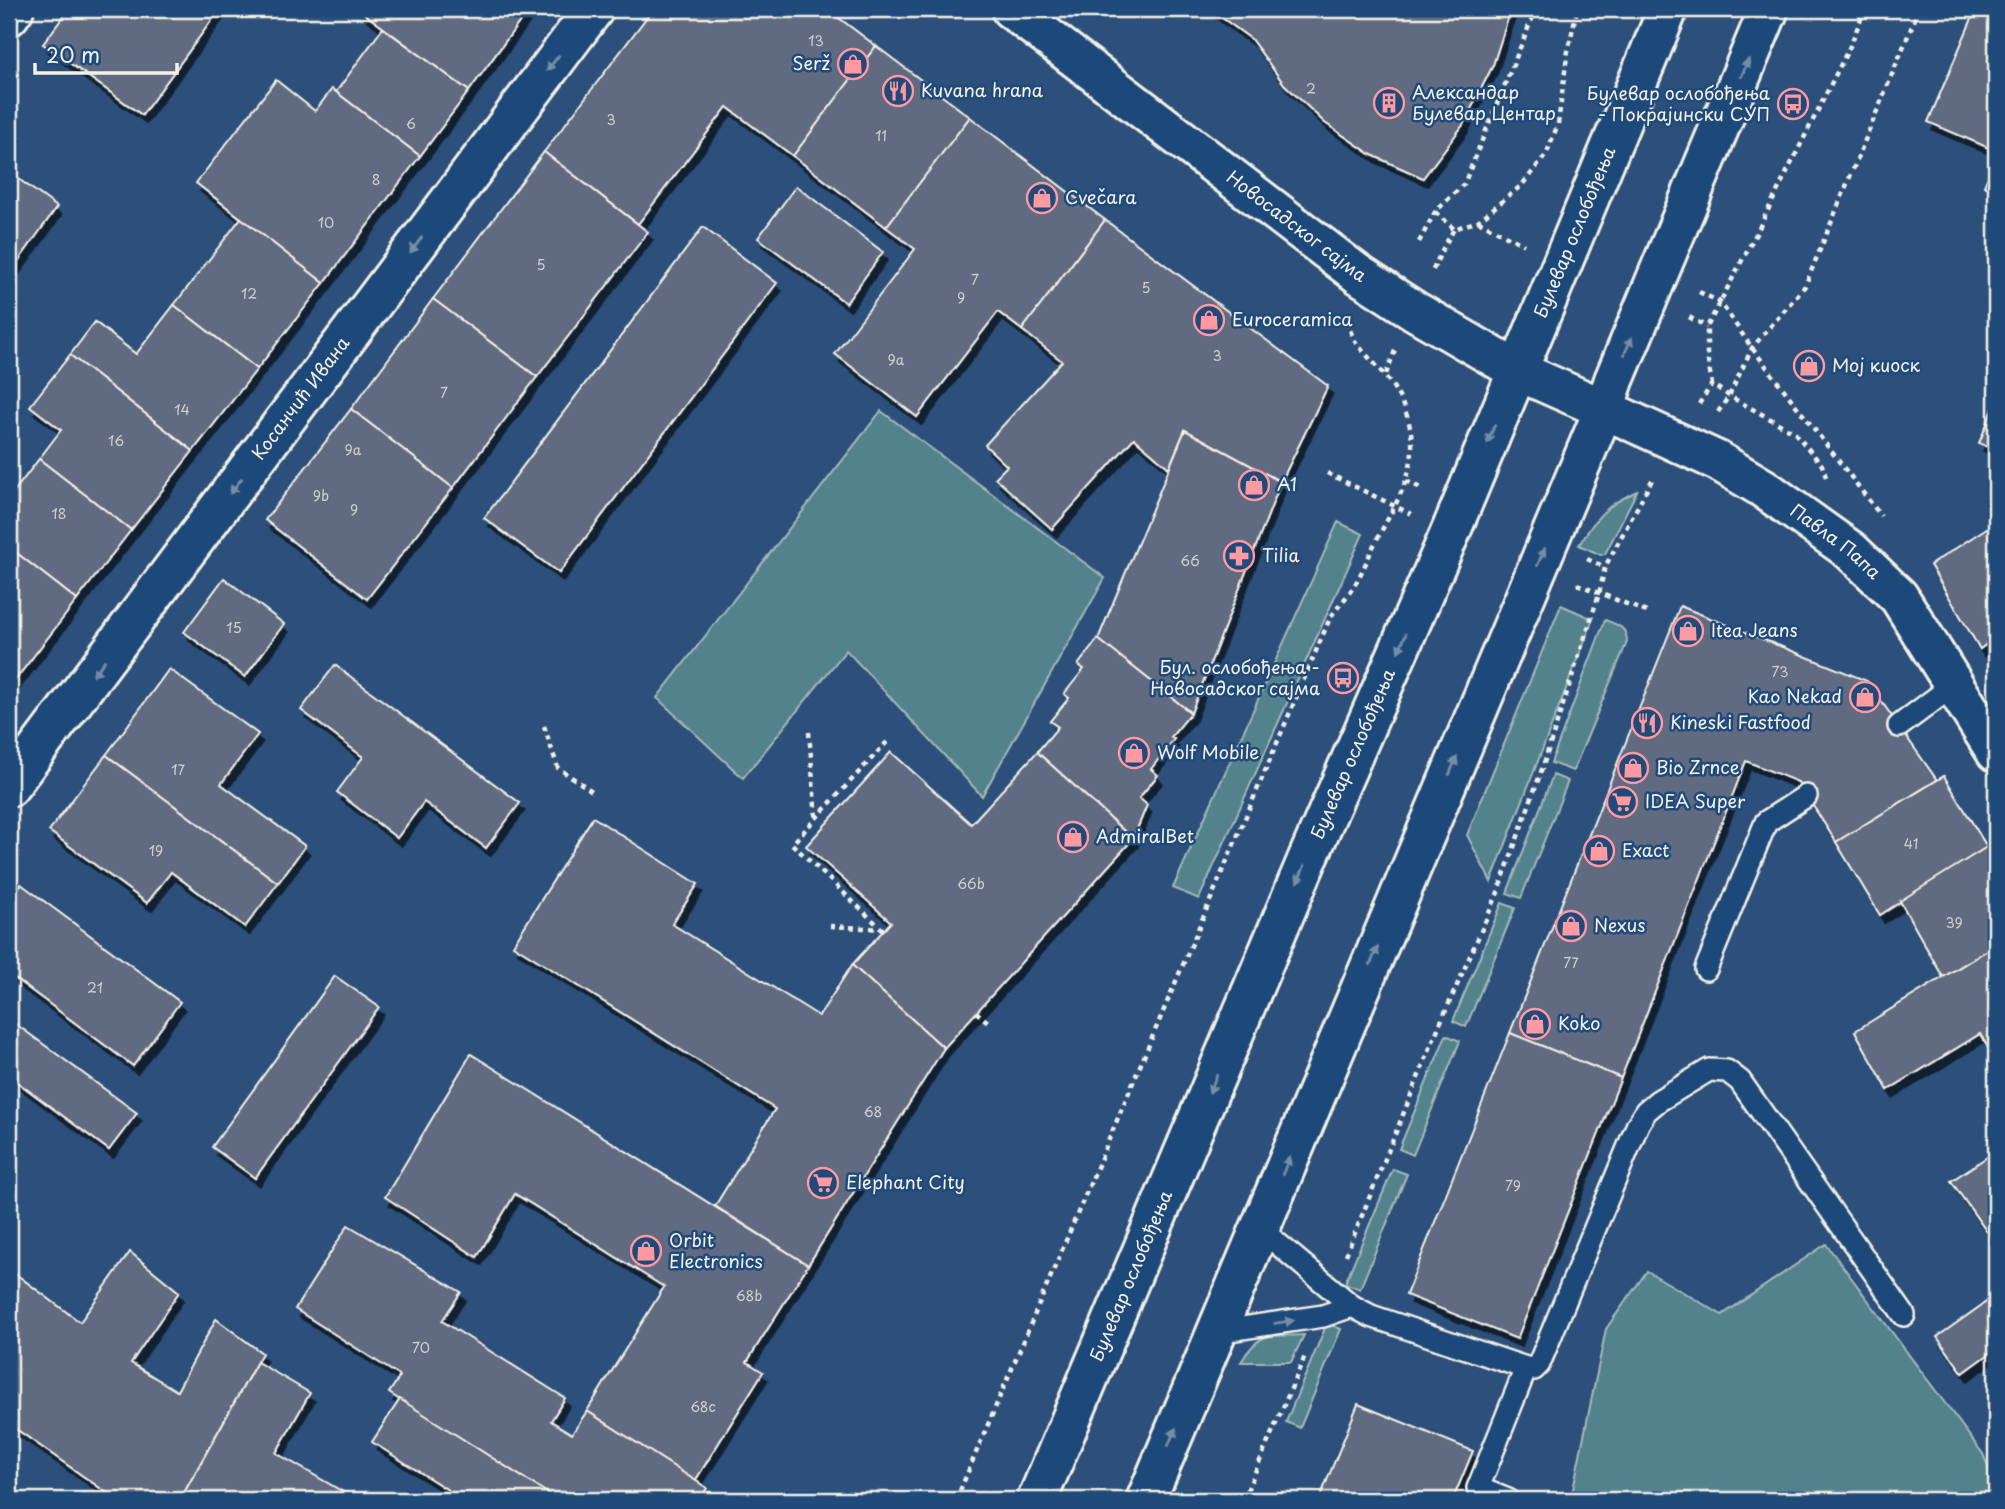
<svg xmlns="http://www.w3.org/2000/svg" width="2005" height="1509" font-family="'Playpen Sans',sans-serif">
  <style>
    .green { fill: #53828c; stroke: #a4baba; stroke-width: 2 }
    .building { fill: #606a80; stroke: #f4f1e8; stroke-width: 2; filter: url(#shadow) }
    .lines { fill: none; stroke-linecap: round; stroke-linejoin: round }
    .lane-casing { stroke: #f4f1e8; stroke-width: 26 }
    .street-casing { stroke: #f4f1e8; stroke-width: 44 }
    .secondary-casing { stroke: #f4f1e8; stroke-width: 44 }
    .path { stroke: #f4f1e8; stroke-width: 4.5; stroke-dasharray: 5 5; stroke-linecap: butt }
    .lane { stroke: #1f4a7a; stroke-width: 21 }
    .street { stroke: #1f4a7a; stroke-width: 38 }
    .secondary { stroke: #1f4a7a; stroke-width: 38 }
    .oneway { fill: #748da6 }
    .labels { text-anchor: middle; stroke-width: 5; stroke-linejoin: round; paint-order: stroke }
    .number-label { font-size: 14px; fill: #cfcfce }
    .poi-label { font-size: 18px; fill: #f4f1e8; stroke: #1f4a7a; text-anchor: start }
    .street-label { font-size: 18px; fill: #f4f1e8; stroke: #1f4a7a }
  </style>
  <defs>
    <filter id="shadow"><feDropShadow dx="4.5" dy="8" stdDeviation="0" flood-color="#0009"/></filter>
  </defs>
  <rect width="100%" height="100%" fill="#2c507b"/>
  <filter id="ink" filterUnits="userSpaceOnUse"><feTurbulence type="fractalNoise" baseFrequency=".0143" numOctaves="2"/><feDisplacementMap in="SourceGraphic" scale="14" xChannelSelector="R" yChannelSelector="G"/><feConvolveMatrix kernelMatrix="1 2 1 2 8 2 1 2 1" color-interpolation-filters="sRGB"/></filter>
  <g filter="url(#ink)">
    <g class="green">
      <polygon points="881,411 1105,578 982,796 846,650 743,778 657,698"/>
      <path d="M1637,491L1605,554L1601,555L1579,545C1597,516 1605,506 1637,491Z"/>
      <polygon points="1338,522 1363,534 1199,899 1173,888"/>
      <polygon points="1561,605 1593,619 1491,882 1467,835"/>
      <path d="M1605,620C1618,625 1627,627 1627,642L1573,771L1551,763Z"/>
      <polygon points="1553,775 1568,781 1521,898 1507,893"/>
      <polygon points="1502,903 1515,908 1466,1027 1453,1021"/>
      <polygon points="1446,1035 1460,1041 1413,1155 1399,1149"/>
      <polygon points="1393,1169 1407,1174 1360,1289 1345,1283"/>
      <polygon points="1826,1244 1983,1454 1996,1486 1996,1500 1586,1500 1572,1494 1606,1329 1647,1271 1722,1315"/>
      <polygon points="1327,1323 1341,1329 1300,1428 1286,1422"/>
      <path d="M1304,1335L1291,1362H1241C1261,1329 1269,1337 1304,1335Z"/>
    </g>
    <g class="building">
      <polygon points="69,9 220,9 142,115 43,44"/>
      <polygon points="358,9 529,9 469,91"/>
      <polygon points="653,9 827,9 876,46 793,156 727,107 638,224 544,152"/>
      <polygon points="1210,9 1511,9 1493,65 1463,125 1423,178 1372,155 1325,123 1284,84 1251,39"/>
      <polygon points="1976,9 1996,9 1996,151 1928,122"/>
      <polygon points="383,28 469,91 420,156 336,92"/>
      <polygon points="876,46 970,117 886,227 793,156"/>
      <polygon points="276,80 315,111 332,89 420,156 324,283 196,183"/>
      <polygon points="970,117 1105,220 1022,330 998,312 917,417 835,354 915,249 886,227"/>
      <polygon points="544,152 648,232 537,377 433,299"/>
      <polygon points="1996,157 1996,191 1984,186"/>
      <polygon points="9,172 57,207 9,274"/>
      <polygon points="796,186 883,252 846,303 758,238"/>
      <polygon points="241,218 324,283 257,369 174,305"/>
      <polygon points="1105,220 1328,386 1281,482 1185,430 1169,468 1134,438 1052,529 995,478 1007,466 985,445 1062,361 1022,330"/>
      <polygon points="703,227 777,283 559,573 484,518"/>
      <polygon points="433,299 537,377 453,488 351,409"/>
      <polygon points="174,305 257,369 193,451 70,355 95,322 136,354"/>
      <polygon points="70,355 193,451 131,530 39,459 61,430 30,406"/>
      <polygon points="1996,402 1996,451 1979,443"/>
      <polygon points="351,409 453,488 367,599 265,520"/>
      <polygon points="1185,430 1281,482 1191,713 1098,639"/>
      <polygon points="39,459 131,530 77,600 9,547 9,498"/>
      <polygon points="1996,522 1996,637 1980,649 1930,565"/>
      <polygon points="9,547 77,600 9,688"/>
      <polygon points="224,578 284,624 245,677 184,632"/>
      <polygon points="1680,606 1867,681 1937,780 1836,842 1798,782 1746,761 1621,1078 1510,1033"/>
      <polygon points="1996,637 1996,661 1986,644"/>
      <polygon points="1098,639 1191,713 1171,737 1174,739 1151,769 1158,775 1139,798 1147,805 1133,839 1037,752 1058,727 1050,721 1069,698 1064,694 1084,669 1078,665"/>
      <polygon points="335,665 520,803 486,848 424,802 397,838 337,792 363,757 301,710"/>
      <polygon points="169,669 258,734 221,784 305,846 278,883 106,755"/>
      <polygon points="891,752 971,824 1037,752 1133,839 944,1048 852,965 891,922 806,846"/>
      <polygon points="106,755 278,883 245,927 171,872 147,903 49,831"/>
      <polygon points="1944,776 1987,847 1880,915 1836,842"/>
      <polygon points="593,817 698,884 672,924 819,1016 852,965 944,1048 808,1265 715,1206 775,1109 513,945"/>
      <polygon points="1990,845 1996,854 1996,945 1943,977 1900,901"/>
      <polygon points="21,884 180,1002 133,1066 9,974 9,901"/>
      <polygon points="1996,945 1996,1061 1980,1034 1888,1090 1855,1031"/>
      <polygon points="335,976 379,1007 255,1178 212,1147"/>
      <polygon points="9,1019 137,1113 109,1150 9,1076"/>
      <polygon points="1510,1033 1621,1078 1517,1339 1406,1295"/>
      <polygon points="471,1054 808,1265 747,1362 763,1372 695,1481 587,1411 664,1287 515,1194 477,1257 385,1197"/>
      <polygon points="1996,1151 1996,1225 1987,1232 1951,1181"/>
      <polygon points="348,1225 461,1292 442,1321 565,1398 551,1421 572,1434 587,1411 707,1488 700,1499 703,1500 558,1500 389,1393 400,1376 295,1309"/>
      <polygon points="130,1252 179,1292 131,1363 177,1391 216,1319 262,1353 180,1500 117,1500 9,1424 9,1269 80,1322"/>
      <polygon points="1996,1295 1996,1349 1963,1373 1937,1337"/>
      <polygon points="257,1362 310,1393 276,1453 357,1500 180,1500"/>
      <polygon points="400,1399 558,1500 464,1500 372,1442"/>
      <polygon points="1358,1404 1473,1451 1453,1499 1455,1500 1319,1500"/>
    </g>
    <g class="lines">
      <g class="lane-casing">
        <g id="lane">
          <polyline points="1899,726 1955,684"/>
          <polyline points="1706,969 1766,822 1806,796"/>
          <polyline points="1260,1229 1352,1306 1371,1316 1526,1368 1534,1369 1539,1364 1638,1124 1646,1111 1658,1101 1709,1070 1727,1071 1740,1081 1904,1315"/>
          <polyline points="1216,1332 1323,1316 1352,1306"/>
          <polyline points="1508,1500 1478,1488 1526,1368"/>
        </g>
      </g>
      <g class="street-casing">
        <g id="street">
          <polyline points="9,16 14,9"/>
          <path id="s1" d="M1604,409L1718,461L1763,488L1851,551L1899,597L1996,752"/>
          <path id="s2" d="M9,787L594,9"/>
        </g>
      </g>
      <g class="secondary-casing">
        <g id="secondary">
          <path id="s3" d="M1011,9L1358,274L1415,311L1518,371L1604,409"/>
          <path id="s4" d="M1037,1500L1308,858L1451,531L1668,9"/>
          <polyline points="1146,1500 1604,409 1614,380 1769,9"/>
        </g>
      </g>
      <g class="path">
        <polyline points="1435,212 1454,229"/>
        <polyline points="1478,221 1524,245"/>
        <polyline points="1419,242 1435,212 1464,184 1536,9"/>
        <polyline points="1433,270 1441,252 1454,229 1478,221 1522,185 1546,155 1558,124 1567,56 1577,9"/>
        <polyline points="1699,292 1720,302 1752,348 1881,516"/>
        <polyline points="1689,317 1707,327"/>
        <polyline points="1386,374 1396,348"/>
        <polyline points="1699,404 1712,384"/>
        <polyline points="1718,412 1729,396 1752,348 1805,286 1919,9"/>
        <polyline points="1327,473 1411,514"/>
        <polyline points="1826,477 1822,465 1794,432 1729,396 1712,384 1707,356 1707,327 1758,230 1850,46 1865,9"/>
        <polyline points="1406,481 1421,488"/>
        <polyline points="1587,559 1605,567"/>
        <polyline points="1577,584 1649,613"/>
        <polyline points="544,726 558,768 595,793"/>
        <polyline points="809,732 816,818"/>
        <polyline points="830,926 882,929"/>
        <polyline points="883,930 792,844 887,742"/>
        <polyline points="976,1012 988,1022"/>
        <polyline points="1346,1255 1439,1026 1497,895 1542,769 1599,594 1605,567 1652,480"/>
        <path d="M956,1500L1330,618C1339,605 1351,593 1358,579C1364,568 1369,556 1374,545C1400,494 1429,458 1400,399C1389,377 1372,362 1357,344C1352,337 1349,327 1346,319"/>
        <polyline points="1243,1500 1306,1354"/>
      </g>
      <use href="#lane" class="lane"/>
      <use href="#street" class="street"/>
      <use href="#secondary" class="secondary"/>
    </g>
    <defs><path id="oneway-solid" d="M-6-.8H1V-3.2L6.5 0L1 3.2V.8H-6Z" transform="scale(1.75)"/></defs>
    <g class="oneway">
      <use href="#oneway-solid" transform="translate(553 63) rotate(127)"/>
      <use href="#oneway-solid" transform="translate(1745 68) rotate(-67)"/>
      <use href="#oneway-solid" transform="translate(416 245) rotate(127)"/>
      <use href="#oneway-solid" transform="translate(1628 346) rotate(-67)"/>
      <use href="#oneway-solid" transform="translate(1491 434) rotate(113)"/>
      <use href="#oneway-solid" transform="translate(236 486) rotate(127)"/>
      <use href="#oneway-solid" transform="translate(1541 557) rotate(-67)"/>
      <use href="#oneway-solid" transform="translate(1402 643) rotate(114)"/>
      <use href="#oneway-solid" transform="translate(99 668) rotate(127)"/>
      <use href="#oneway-solid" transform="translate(1453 766) rotate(-67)"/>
      <use href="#oneway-solid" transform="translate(1301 874) rotate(113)"/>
      <use href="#oneway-solid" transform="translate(1374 956) rotate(-67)"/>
      <use href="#oneway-solid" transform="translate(1213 1084) rotate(113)"/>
      <use href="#oneway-solid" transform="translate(1286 1166) rotate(-67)"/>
      <use href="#oneway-solid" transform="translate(1284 1322) rotate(-9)"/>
      <use href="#oneway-solid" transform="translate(1172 1437) rotate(-67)"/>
    </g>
  </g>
  <defs>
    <g id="shop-ring" transform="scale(1.575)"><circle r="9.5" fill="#1f4a7a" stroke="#ff9aa2" stroke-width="1.5"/><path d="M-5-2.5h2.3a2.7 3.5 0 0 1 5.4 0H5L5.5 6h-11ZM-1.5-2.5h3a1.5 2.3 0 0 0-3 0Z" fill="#ff9aa2"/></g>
    <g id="restaurant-ring" transform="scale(1.575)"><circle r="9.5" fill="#1f4a7a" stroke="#ff9aa2" stroke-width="1.5"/><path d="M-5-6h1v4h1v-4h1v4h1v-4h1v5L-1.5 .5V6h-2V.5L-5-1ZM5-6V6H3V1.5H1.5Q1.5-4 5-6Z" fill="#ff9aa2"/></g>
    <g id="building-ring" transform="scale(1.575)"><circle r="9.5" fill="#1f4a7a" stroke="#ff9aa2" stroke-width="1.5"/><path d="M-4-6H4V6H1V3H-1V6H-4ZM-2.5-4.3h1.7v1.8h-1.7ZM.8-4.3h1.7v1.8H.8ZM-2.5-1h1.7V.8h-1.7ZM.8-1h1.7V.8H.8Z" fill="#ff9aa2"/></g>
    <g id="bus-ring" transform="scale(1.575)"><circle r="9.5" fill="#1f4a7a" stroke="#ff9aa2" stroke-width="1.5"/><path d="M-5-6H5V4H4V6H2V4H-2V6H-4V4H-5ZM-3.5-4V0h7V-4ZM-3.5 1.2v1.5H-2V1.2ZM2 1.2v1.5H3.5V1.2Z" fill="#ff9aa2"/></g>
    <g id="pharmacy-ring" transform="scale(1.575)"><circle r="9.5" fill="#1f4a7a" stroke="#ff9aa2" stroke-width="1.5"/><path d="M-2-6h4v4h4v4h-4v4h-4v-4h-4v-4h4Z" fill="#ff9aa2"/></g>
    <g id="supermarket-ring" transform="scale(1.575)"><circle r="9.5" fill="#1f4a7a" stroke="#ff9aa2" stroke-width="1.5"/><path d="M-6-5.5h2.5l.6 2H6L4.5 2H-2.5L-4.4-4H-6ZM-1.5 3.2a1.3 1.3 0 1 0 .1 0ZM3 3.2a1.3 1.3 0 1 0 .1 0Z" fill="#ff9aa2"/></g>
  </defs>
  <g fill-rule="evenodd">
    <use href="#shop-ring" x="853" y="64"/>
    <use href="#restaurant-ring" x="898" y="91"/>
    <use href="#building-ring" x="1389" y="103"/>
    <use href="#bus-ring" x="1793" y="104"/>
    <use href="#shop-ring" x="1042" y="198"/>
    <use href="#shop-ring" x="1209" y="320"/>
    <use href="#shop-ring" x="1809" y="366"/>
    <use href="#shop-ring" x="1254" y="485"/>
    <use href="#pharmacy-ring" x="1239" y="556"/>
    <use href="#shop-ring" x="1688" y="631"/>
    <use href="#bus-ring" x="1343" y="678"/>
    <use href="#shop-ring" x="1865" y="697"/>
    <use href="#restaurant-ring" x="1647" y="723"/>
    <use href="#shop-ring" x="1134" y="753"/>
    <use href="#shop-ring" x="1633" y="768"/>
    <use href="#supermarket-ring" x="1622" y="802"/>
    <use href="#shop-ring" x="1073" y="837"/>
    <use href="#shop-ring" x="1599" y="851"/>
    <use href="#shop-ring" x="1571" y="926"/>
    <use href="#shop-ring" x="1535" y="1024"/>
    <use href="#supermarket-ring" x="823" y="1183"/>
    <use href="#shop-ring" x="646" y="1251"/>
  </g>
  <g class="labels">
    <g class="number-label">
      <text x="816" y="46">13</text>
      <text x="1311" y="94">2</text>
      <text x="611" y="125">3</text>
      <text x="411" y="129">6</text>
      <text x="881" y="141">11</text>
      <text x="376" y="185">8</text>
      <text x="326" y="228">10</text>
      <text x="541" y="270">5</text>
      <text x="975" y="285">7</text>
      <text x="1146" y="293">5</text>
      <text x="249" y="299">12</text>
      <text x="961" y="303">9</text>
      <text x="1217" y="361">3</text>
      <text x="896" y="365">9a</text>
      <text x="444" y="398">7</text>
      <text x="182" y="415">14</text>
      <text x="116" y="446">16</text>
      <text x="353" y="455">9a</text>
      <text x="321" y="501">9b</text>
      <text x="354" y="515">9</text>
      <text x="59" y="519">18</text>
      <text x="1190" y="566">66</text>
      <text x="234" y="633">15</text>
      <text x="1780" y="677">73</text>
      <text x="178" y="775">17</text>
      <text x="1911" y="849">41</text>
      <text x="156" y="856">19</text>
      <text x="971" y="889">66b</text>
      <text x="1954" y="928">39</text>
      <text x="1571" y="968">77</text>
      <text x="95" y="993">21</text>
      <text x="873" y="1117">68</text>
      <text x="1513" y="1191">79</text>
      <text x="749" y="1301">68b</text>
      <text x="421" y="1353">70</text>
      <text x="703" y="1412">68c</text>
    </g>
    <g class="poi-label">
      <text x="830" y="70" text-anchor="end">Serž</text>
      <text x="921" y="97">Kuvana hrana</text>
      <text x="1412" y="99">Александар<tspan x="1412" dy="21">Булевар Центар</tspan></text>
      <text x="1770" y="100" text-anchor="end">Булевар ослобођења<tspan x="1770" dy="21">- Покрајински СУП</tspan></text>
      <text x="1065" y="204">Cvečara</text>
      <text x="1232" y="326">Euroceramica</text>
      <text x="1832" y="372">Мој киоск</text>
      <text x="1277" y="491">A1</text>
      <text x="1262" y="562">Tilia</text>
      <text x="1711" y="637">Itea Jeans</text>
      <text x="1320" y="674" text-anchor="end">Бул. ослобођења -<tspan x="1320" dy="21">Новосадског сајма</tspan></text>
      <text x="1842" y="703" text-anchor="end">Kao Nekad</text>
      <text x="1670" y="729">Kineski Fastfood</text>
      <text x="1157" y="759">Wolf Mobile</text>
      <text x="1656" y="774">Bio Zrnce</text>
      <text x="1645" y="808">IDEA Super</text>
      <text x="1096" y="843">AdmiralBet</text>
      <text x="1622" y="857">Exact</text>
      <text x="1594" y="932">Nexus</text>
      <text x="1558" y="1030">Koko</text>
      <text x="846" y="1189">Elephant City</text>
      <text x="669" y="1247">Orbit<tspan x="669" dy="21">Electronics</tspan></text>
    </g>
    <g class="street-label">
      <text dy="6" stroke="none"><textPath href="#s3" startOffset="359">Новосадског сајма</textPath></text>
      <text dy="6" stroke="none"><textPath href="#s4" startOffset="1377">Булевар ослобођења</textPath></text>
      <text dy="6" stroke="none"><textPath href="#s2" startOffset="486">Косанчић Ивана</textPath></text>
      <text dy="6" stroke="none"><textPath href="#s1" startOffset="268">Павла Папа</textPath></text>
      <text dy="6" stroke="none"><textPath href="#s4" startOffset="810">Булевар ослобођења</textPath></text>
      <text dy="6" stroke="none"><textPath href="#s4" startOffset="243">Булевар ослобођења</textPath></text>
    </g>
  </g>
  <rect width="2005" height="1509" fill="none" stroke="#1f4a7a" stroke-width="35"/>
  <rect x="18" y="18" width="1970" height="1474" fill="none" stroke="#f4f1e8" stroke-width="2.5" filter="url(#ink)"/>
  <path d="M35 63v10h142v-10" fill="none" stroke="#f4f1e8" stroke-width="3.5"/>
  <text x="46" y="63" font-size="21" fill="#f4f1e8" stroke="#1f4a7a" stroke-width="5" paint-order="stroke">20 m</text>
</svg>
